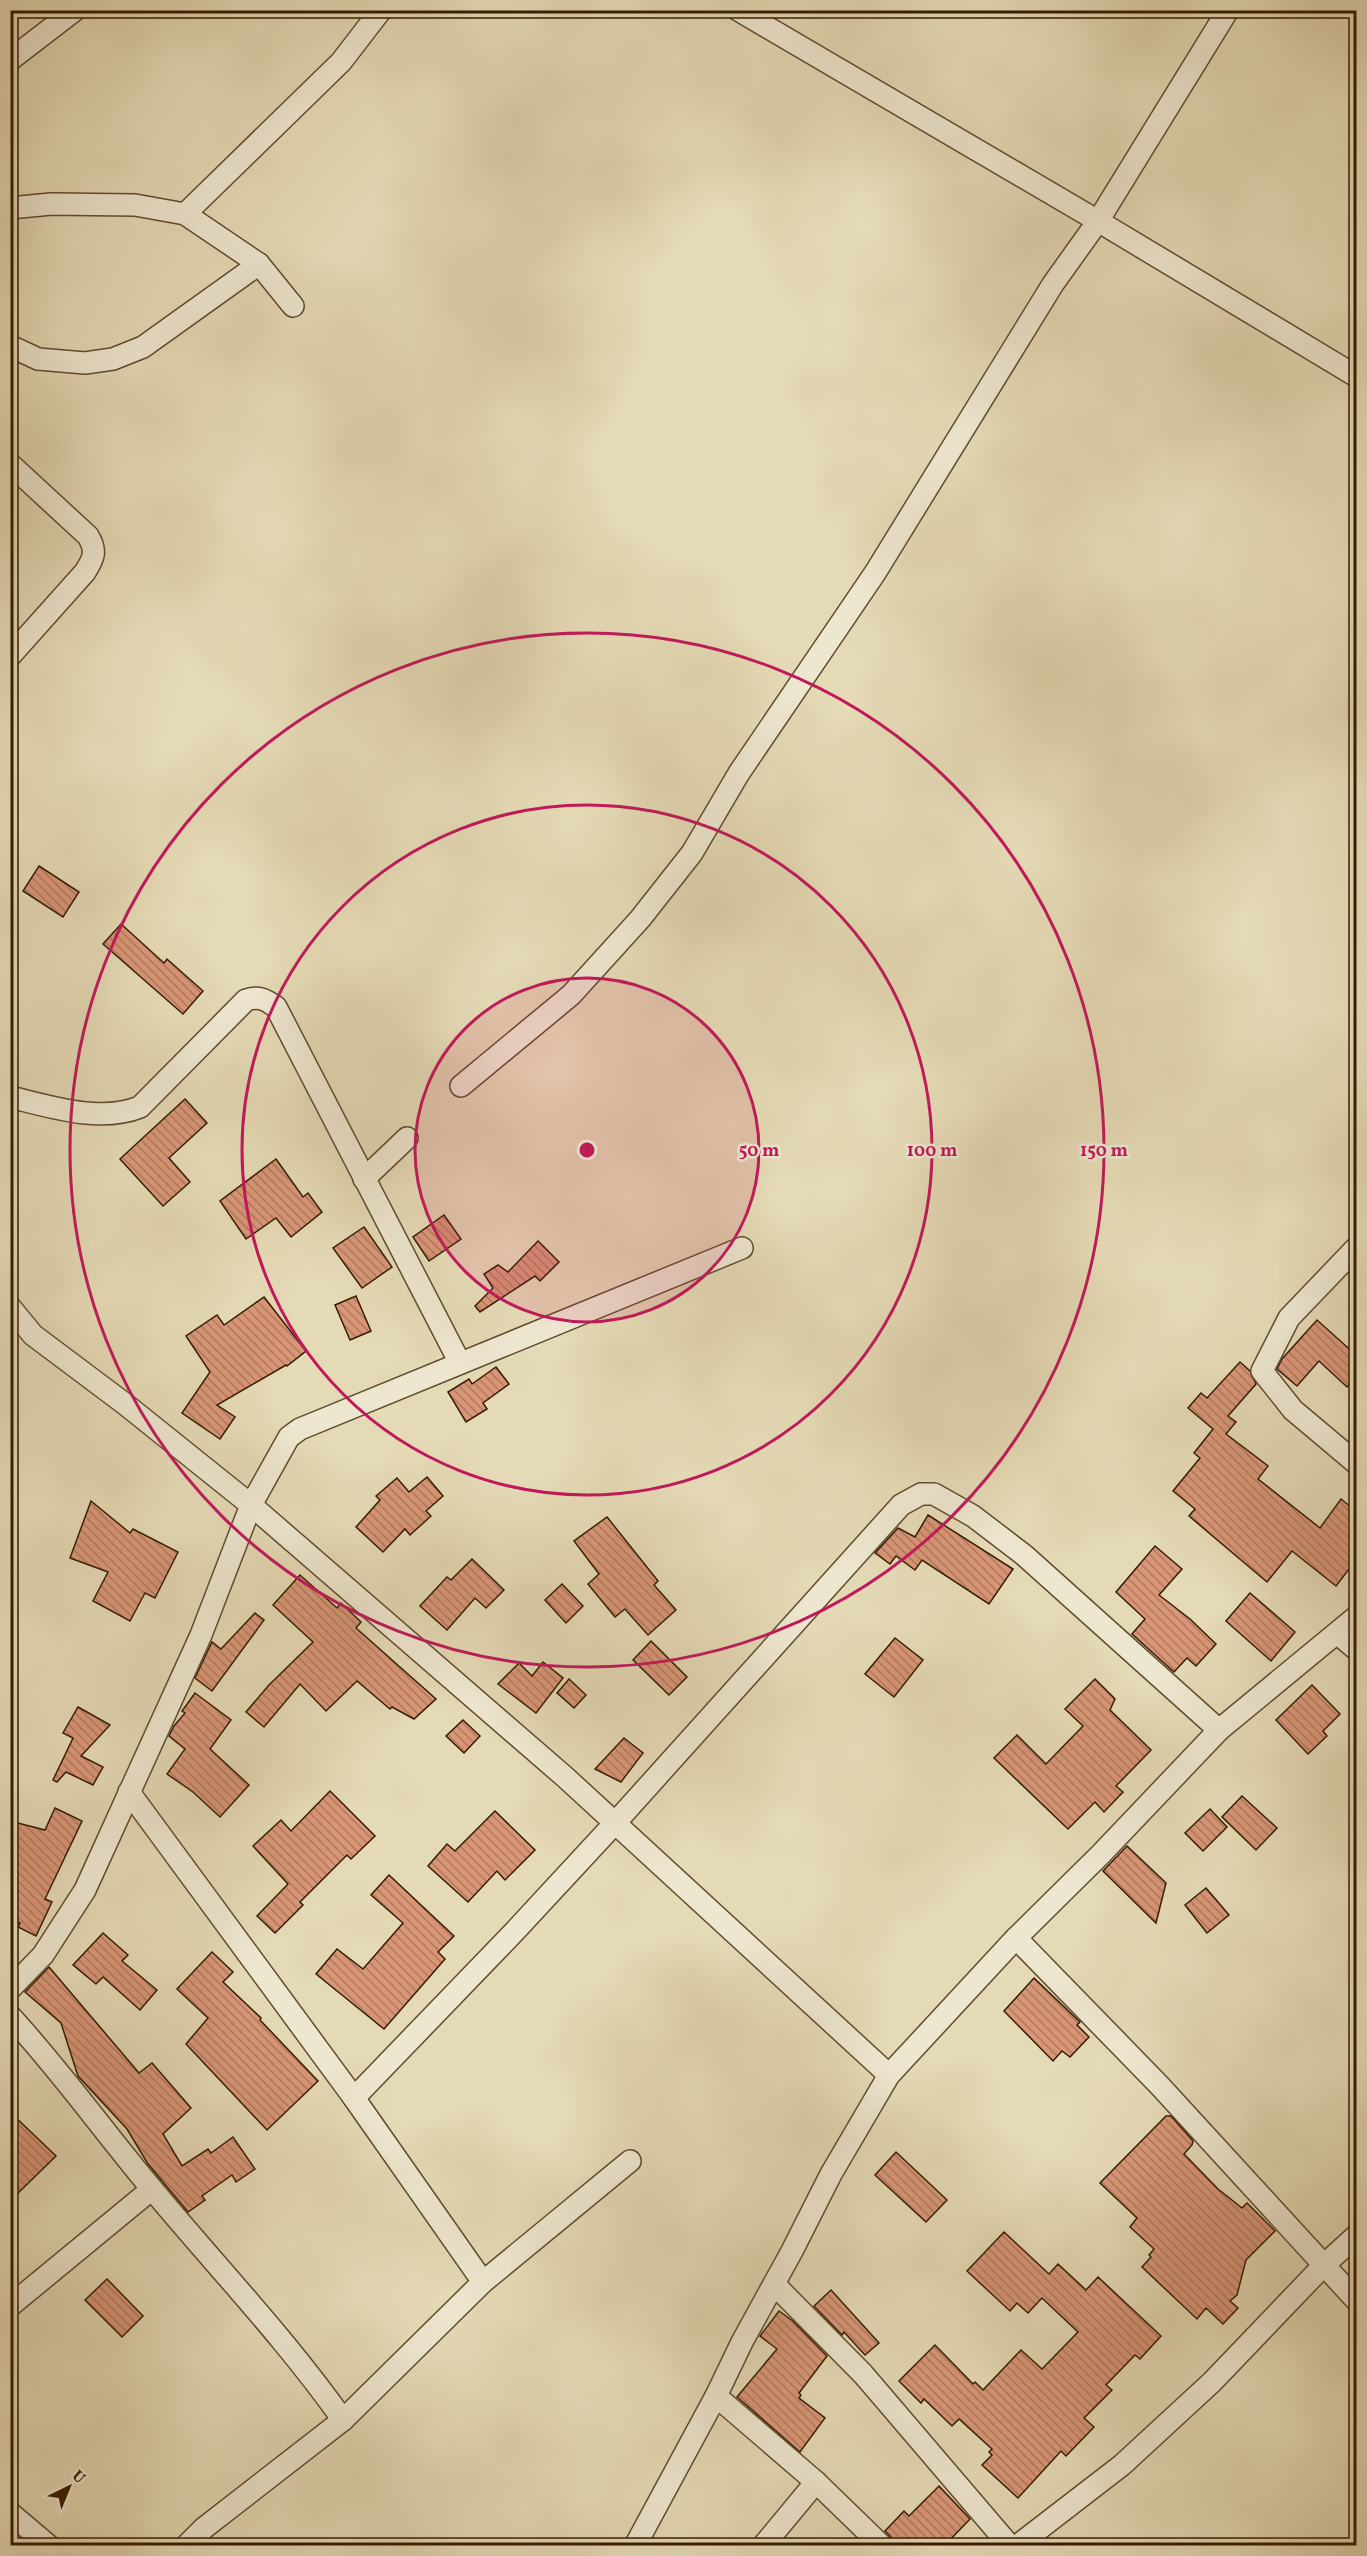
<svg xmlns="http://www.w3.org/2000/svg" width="1367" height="2556" font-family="Vollkorn,serif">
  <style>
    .building { fill: url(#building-back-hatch); stroke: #341b01; stroke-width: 1.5 }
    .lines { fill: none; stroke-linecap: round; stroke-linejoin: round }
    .street-casing { stroke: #604b2e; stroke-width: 24 }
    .street { stroke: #eee7d0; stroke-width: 21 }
    .ring { fill: none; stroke: #c2185b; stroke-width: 3 }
    .centre { fill: #c2185b; stroke: #eee7d0; stroke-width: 3 }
    .ring-label { font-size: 18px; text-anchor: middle; font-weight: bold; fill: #c2185b; stroke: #eee7d0; stroke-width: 5; stroke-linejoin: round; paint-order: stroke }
  </style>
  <defs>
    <pattern id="building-back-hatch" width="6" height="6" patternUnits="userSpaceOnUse" patternTransform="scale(1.5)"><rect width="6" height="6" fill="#d99677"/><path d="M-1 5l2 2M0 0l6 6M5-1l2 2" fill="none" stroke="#b17a5f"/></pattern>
  </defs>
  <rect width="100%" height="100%" fill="#e5dab6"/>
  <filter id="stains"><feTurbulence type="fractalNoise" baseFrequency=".00333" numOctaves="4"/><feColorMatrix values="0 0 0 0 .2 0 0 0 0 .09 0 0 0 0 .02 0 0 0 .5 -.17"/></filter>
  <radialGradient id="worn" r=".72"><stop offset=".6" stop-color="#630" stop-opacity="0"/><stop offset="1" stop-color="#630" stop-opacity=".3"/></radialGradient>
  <g class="building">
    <polygon points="39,866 79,892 63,917 23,891"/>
    <polygon points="121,924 164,963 167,959 203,991 183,1014 103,944"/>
    <polygon points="185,1099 207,1123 169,1158 190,1182 163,1206 120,1159"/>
    <polygon points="276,1159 303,1197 308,1193 322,1212 291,1237 276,1218 246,1239 220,1201"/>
    <polygon points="444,1215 461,1239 429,1261 413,1237"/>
    <polygon points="364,1227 392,1267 362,1288 333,1248"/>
    <polygon points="538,1241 559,1262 540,1281 535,1276 480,1312 475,1306 493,1288 484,1274 498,1265 508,1272"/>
    <polygon points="356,1296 371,1331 350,1340 335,1305"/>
    <polygon points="264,1297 306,1351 287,1366 286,1365 217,1405 235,1417 220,1439 182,1413 210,1372 186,1336 217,1315 224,1325"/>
    <polygon points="1317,1320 1356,1355 1356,1376 1347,1387 1319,1361 1297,1386 1277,1369 1282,1359"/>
    <polygon points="1240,1362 1250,1371 1256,1384 1228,1416 1236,1422 1226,1434 1268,1466 1258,1479 1320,1528 1341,1499 1356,1511 1356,1560 1336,1586 1292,1551 1267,1582 1189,1516 1195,1509 1173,1491 1200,1458 1194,1453 1213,1429 1188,1408 1201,1393 1207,1398"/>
    <polygon points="496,1367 509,1384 483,1403 487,1409 466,1422 448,1392 469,1379 472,1384"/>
    <polygon points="427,1477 443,1496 426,1511 431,1516 410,1535 405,1529 383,1552 356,1527 380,1500 376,1496 397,1478 409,1492"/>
    <polygon points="91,1501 130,1533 133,1529 178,1552 155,1598 145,1593 130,1621 93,1601 108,1572 70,1558"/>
    <polygon points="928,1515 1013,1569 989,1604 922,1560 915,1570 896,1556 890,1564 875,1553 898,1528 915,1537"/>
    <polygon points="607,1517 658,1581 654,1585 676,1610 648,1635 625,1609 615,1617 588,1584 599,1574 574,1541"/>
    <polygon points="1155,1546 1182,1569 1159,1595 1190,1619 1216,1644 1196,1666 1187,1658 1174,1672 1132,1634 1145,1619 1116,1592"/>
    <polygon points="472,1559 504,1590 486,1608 475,1598 447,1630 420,1606 447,1577 451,1580"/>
    <polygon points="300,1575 337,1608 341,1603 361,1622 356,1628 436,1699 414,1719 392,1707 390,1709 357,1681 326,1711 300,1684 264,1727 246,1712 269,1685 313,1642 273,1605"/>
    <polygon points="562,1584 583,1606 566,1623 545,1600"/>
    <polygon points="1250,1593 1295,1632 1271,1661 1226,1621"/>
    <polygon points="255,1613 264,1620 212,1691 195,1678 211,1644 212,1642 221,1649"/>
    <polygon points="895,1638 923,1660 894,1697 865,1674"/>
    <polygon points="651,1641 687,1677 669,1695 633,1660"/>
    <polygon points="543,1662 563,1678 536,1713 498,1684 519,1663 532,1676"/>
    <polygon points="569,1679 586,1695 574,1708 557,1693"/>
    <polygon points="1095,1679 1115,1699 1110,1710 1151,1750 1116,1786 1123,1792 1104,1812 1095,1802 1068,1829 994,1758 1017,1735 1046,1764 1083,1726 1065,1709"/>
    <polygon points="1312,1685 1340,1714 1323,1731 1327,1736 1308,1754 1276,1720"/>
    <polygon points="195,1693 231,1720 210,1749 249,1785 220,1817 193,1792 167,1774 185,1749 169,1736 174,1726 185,1713 182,1711"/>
    <polygon points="78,1707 110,1725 81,1756 103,1767 93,1785 66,1772 57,1782 53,1780 73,1738 63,1733"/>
    <polygon points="463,1720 480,1736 464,1753 446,1736"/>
    <polygon points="624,1738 643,1753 621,1782 595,1769"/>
    <polygon points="330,1791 375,1836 351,1859 347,1855 300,1902 303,1905 275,1933 257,1916 288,1884 253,1846 281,1820 291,1831"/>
    <polygon points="1242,1796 1277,1828 1256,1850 1222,1817"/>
    <polygon points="55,1808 82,1821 45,1899 52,1902 36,1936 18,1927 20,1923 10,1918 10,1821 45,1830"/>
    <polygon points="1210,1809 1227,1827 1203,1851 1185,1833"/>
    <polygon points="495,1811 535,1850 505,1880 497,1871 468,1902 428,1866 447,1844 455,1851"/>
    <polygon points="1127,1846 1166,1883 1156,1923 1103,1871"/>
    <polygon points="389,1875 454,1936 438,1952 445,1959 384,2029 316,1974 337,1949 363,1969 403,1923 371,1895"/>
    <polygon points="1206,1888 1229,1915 1207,1933 1185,1905"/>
    <polygon points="103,1933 128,1955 122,1961 157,1990 140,2010 103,1977 96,1984 73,1965"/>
    <polygon points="212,1952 233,1972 223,1982 261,2018 260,2020 318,2081 267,2130 186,2044 208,2018 177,1989"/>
    <polygon points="49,1967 139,2073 152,2063 191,2108 163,2134 182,2166 208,2149 211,2153 233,2137 255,2169 236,2182 232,2175 202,2196 205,2200 188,2212 148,2164 127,2129 78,2076 61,2023 25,1992"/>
    <polygon points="1034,1978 1080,2022 1077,2025 1089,2037 1070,2057 1062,2051 1053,2061 1004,2011"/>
    <polygon points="10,2112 56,2156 10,2201"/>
    <polygon points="1166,2116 1171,2116 1193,2141 1192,2145 1184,2154 1218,2189 1242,2208 1247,2203 1275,2231 1246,2260 1237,2295 1230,2301 1238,2308 1223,2324 1206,2308 1197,2319 1142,2267 1151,2257 1149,2255 1154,2249 1130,2227 1137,2218 1100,2183"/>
    <polygon points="896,2152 947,2200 926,2222 875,2175"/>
    <polygon points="1004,2232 1049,2274 1058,2264 1086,2290 1098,2277 1161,2336 1140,2359 1135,2355 1106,2385 1112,2390 1084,2418 1094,2427 1066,2456 1061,2451 1018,2498 982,2465 992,2455 989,2452 992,2449 959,2419 952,2426 924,2399 921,2403 899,2381 935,2345 973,2384 975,2382 983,2390 1021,2350 1042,2369 1078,2332 1042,2298 1028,2313 1017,2303 1010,2311 967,2271"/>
    <polygon points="107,2279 143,2316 122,2337 85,2300"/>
    <polygon points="831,2290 879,2343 865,2355 844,2332 842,2335 814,2306"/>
    <polygon points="779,2311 793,2321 827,2356 799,2393 801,2395 799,2398 825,2418 800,2452 737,2397 777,2349 760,2336"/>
    <polygon points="939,2486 970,2519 944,2546 894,2546 891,2537 885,2531 904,2511 909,2516"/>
  </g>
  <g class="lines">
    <g class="street-casing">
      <g id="street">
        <polyline points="738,10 1098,221 1356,376"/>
        <polyline points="10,60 75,10"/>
        <polyline points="10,208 51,204 135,205 185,214 259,264 293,306"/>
        <polyline points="185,214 341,62 381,10"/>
        <polyline points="10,346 38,359 85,363 113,359 143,347 259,264"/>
        <path d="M10,464L88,536C97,551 94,558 85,572L10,656"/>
        <polyline points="461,1086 571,995 640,919 692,853 739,773 875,573 1053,284 1098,221 1228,10"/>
        <path d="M10,1097C51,1107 100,1123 140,1107L246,1000C259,996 265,999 276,1007L460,1363"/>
        <polyline points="364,1179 407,1138"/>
        <polyline points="1356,1248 1289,1318 1262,1371 1293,1410 1356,1463"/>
        <polyline points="10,1307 33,1335 125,1404 251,1505 565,1777 889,2075"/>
        <polyline points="1338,1634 1356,1649"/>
        <polyline points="129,1792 354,2098 483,2282 343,2420 204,2528 186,2546"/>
        <polyline points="1016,1938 1160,2086 1356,2300"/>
        <polyline points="10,1989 43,1955 85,1890 201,1635 251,1505 289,1437 300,1429 742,1248"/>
        <path d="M10,2016C61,2071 104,2132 152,2189C216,2266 285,2338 343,2420"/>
        <polyline points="354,2098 515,1931 615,1823 901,1505 921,1494 934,1494 973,1516 1024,1555 1219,1730"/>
        <polyline points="483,2282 630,2161"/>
        <polyline points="774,2284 863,2374 1010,2546"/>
        <polyline points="10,2306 152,2189"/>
        <polyline points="716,2396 816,2482 882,2546"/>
        <polyline points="10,2513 49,2546"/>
        <polyline points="635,2546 716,2396 742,2342 792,2251 831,2174 889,2075 1016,1938 1101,1854 1219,1730 1356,1617"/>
        <polyline points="763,2546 816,2482"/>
        <polyline points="1017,2546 1122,2465 1212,2382 1324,2265 1356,2236"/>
      </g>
    </g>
    <use href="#street" class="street"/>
  </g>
  <circle cx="587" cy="1150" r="172" fill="#c2185b" fill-opacity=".12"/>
  <g class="ring">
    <circle cx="587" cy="1150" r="172"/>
    <circle cx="587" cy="1150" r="345"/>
    <circle cx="587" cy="1150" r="517"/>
  </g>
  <circle cx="587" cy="1150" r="9" class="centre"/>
  <g class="ring-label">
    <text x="759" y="1156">50 m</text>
    <text x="932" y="1156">100 m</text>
    <text x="1104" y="1156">150 m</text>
  </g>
  <rect width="1367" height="2556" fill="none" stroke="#e5dab6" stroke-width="36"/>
  <rect x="12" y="12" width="1343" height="2532" fill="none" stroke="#341b01" stroke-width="3"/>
  <rect x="18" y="18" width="1331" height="2520" fill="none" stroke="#341b01" stroke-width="1.5"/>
  <g transform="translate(69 2487) rotate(43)" stroke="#eee7d0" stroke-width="4.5" paint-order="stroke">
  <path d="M0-4.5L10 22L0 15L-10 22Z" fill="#341b01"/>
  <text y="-9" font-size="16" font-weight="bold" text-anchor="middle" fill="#341b01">U</text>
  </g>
  <rect width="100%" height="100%" filter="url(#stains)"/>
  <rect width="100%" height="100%" fill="url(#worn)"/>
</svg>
